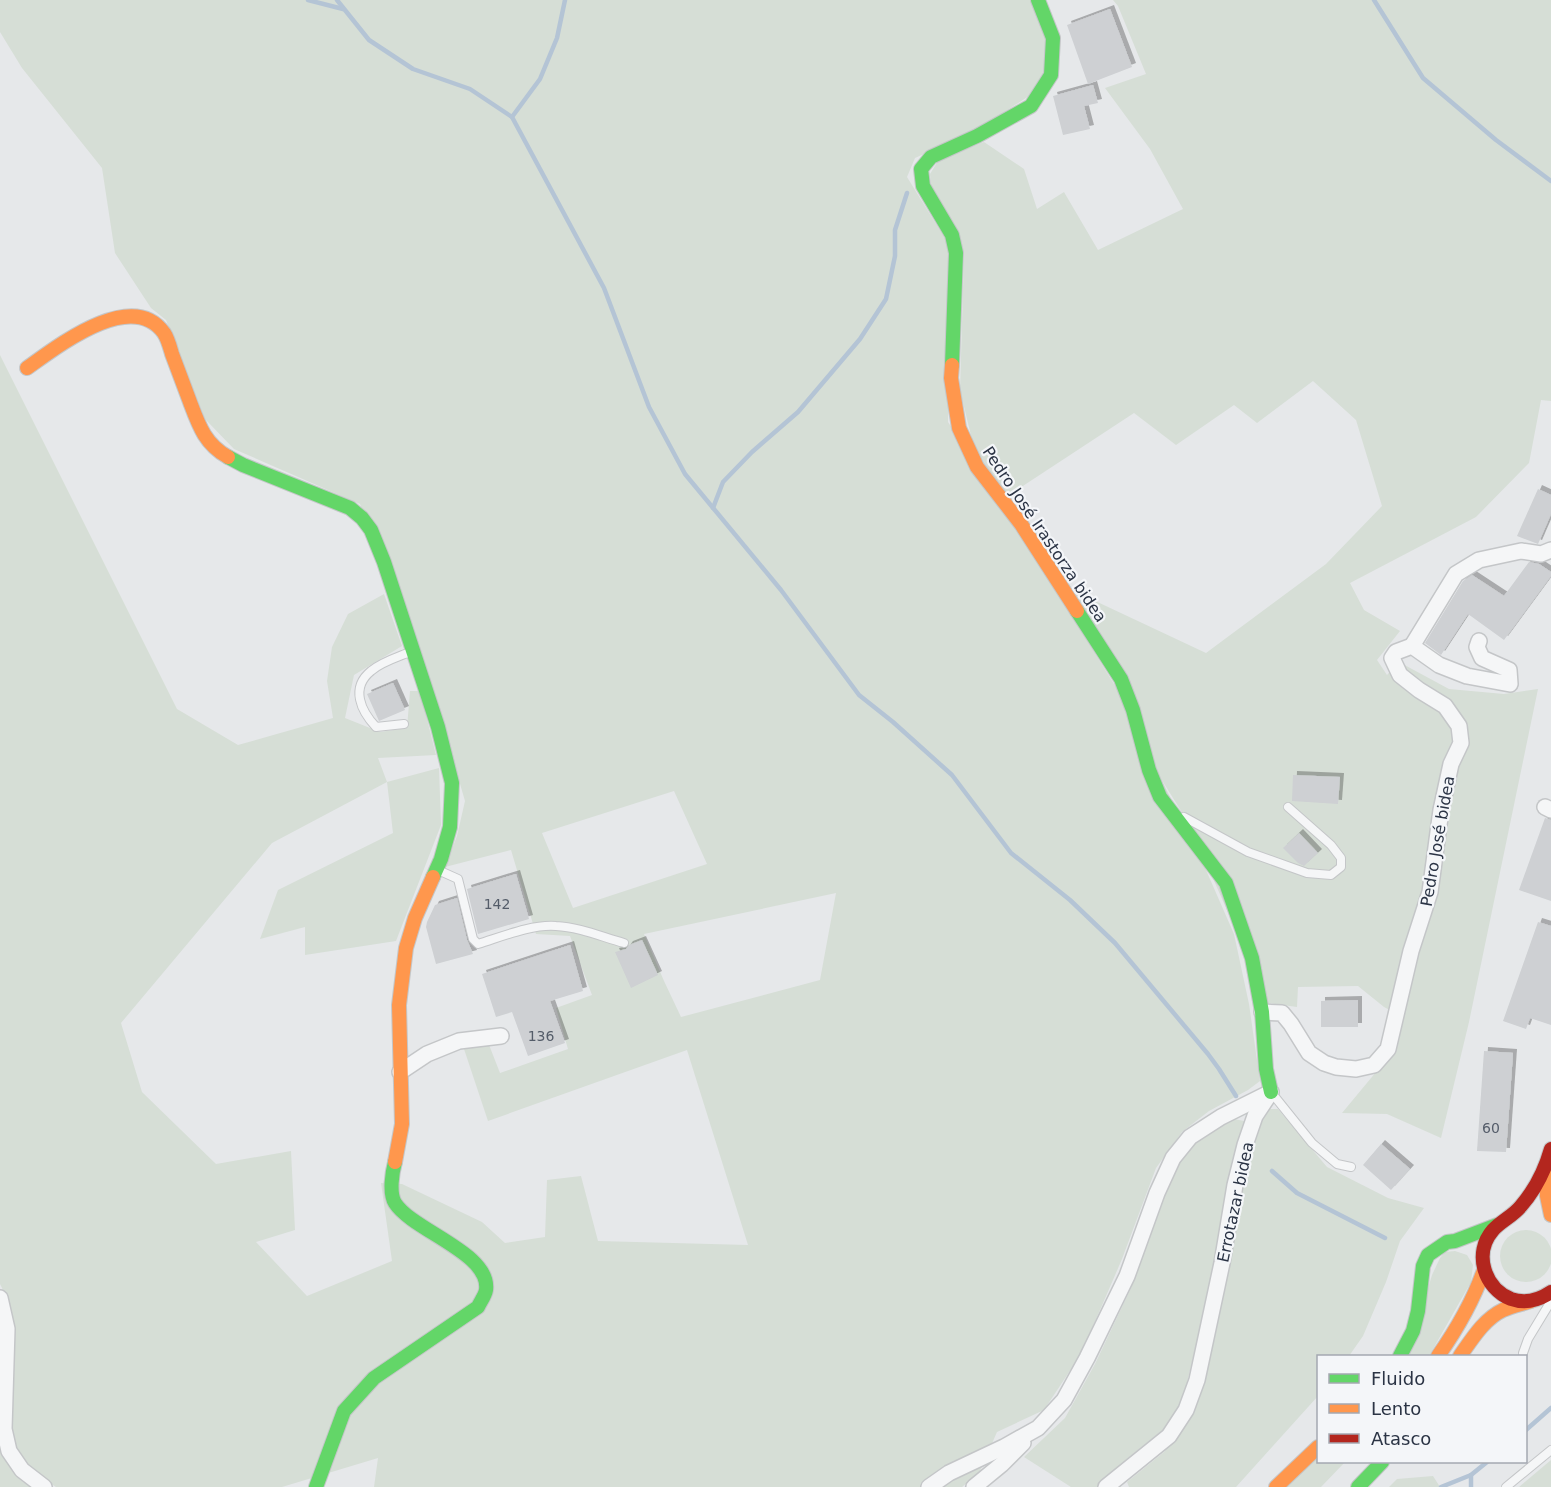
<svg xmlns="http://www.w3.org/2000/svg" width="1551" height="1487" font-family="'DejaVu Sans',sans-serif">
  <style>
    .green { fill: #d6ded6; fill-rule: evenodd }
    .lines { fill: none; stroke-linecap: round; stroke-linejoin: round }
    .stream { stroke: #b4c4d5; stroke-width: 4.5 }
    .building { fill: #ced0d3; filter: url(#shadow) }
    .lane-casing { stroke: #c4c6c8; stroke-width: 10 }
    .street-casing { stroke: #c4c6c8; stroke-width: 18 }
    .fast-casing { stroke: #c4c6c8; stroke-width: 16 }
    .slow-casing { stroke: #c4c6c8; stroke-width: 16 }
    .jam-casing { stroke: #c4c6c8; stroke-width: 16 }
    .lane { stroke: #f5f6f7; stroke-width: 8 }
    .street { stroke: #f5f6f7; stroke-width: 15 }
    .fast { stroke: #63d668; stroke-width: 14 }
    .slow { stroke: #ff974d; stroke-width: 14 }
    .jam { stroke: #b3261e; stroke-width: 14 }
    .labels { text-anchor: middle; stroke-width: 4.5; stroke-linejoin: round; paint-order: stroke }
    .number-label { font-size: 14px; fill: #545c69 }
    .street-label { font-size: 16px; fill: #2b3445; stroke: #f4f6f9 }
  </style>
  <defs>
    <filter id="shadow"><feDropShadow dx="4" dy="-4" stdDeviation="0" flood-color="#0004"/></filter>
  </defs>
  <rect width="100%" height="100%" fill="#e6e8ea"/>
  <g class="green">
    <path d="M0,0H1030L1047,35V67L1032,94L975,131L915,158L907,177L949,245L948,422L1018,529L1117,689L1206,870L1234,934L1249,1004L1260,1081L1248,1090L1209,1111L1182,1132L1156,1168L1122,1259L1081,1354L1044,1410L997,1432L979,1473L962,1487H374L378,1458L282,1487H56L28,1469L12,1441L9,1406L6,1296L0,1284V355L177,709L238,745L333,718L327,681L332,647L348,614L384,594L402,646L354,675L345,718L380,732L407,728L410,691H420L436,755L378,758L387,782L439,768L441,825L396,941L305,955V927L260,939L278,890L393,833L387,782L272,843L121,1023L142,1092L216,1164L291,1151L295,1230L256,1242L307,1296L392,1261L381,1183L402,1184L482,1222L505,1243L545,1237L547,1180L581,1176L598,1241L748,1245L687,1050L488,1121L461,1040L484,1032L500,1073L568,1049L556,1008L592,995L570,936L536,934L511,850L445,867L457,836L465,801L435,698L360,504L234,449L205,419L166,320L151,308L115,253L102,168L22,68L0,32ZM674,791L707,864L573,908L542,833ZM836,893L820,980L681,1017L664,981L644,934Z"/>
    <polygon points="1113,0 1551,0 1551,401 1541,400 1529,463 1476,517 1350,583 1364,610 1400,631 1377,660 1387,675 1399,662 1449,689 1504,694 1538,689 1469,1022 1441,1138 1387,1114 1342,1113 1391,1054 1403,1017 1384,1007 1358,986 1298,987 1297,1007 1268,1003 1188,822 1158,774 1074,591 1206,653 1326,564 1382,506 1356,420 1313,381 1257,423 1234,405 1176,445 1134,413 1006,497 975,452 960,390 964,256 931,187 930,174 938,161 984,142 1024,169 1037,209 1064,192 1098,250 1183,209 1150,149 1105,88 1146,74 1118,6"/>
    <polygon points="1267,1109 1278,1109 1327,1167 1388,1198 1424,1208 1400,1241 1386,1282 1363,1336 1349,1356 1318,1356 1318,1396 1236,1487 1129,1487 1127,1482 1164,1452 1183,1429 1199,1398 1226,1283 1242,1184 1257,1132"/>
    <polygon points="1234,1119 1244,1121 1246,1130 1232,1160 1211,1283 1183,1399 1164,1429 1129,1457 1098,1487 1071,1487 1024,1457 1065,1418 1095,1364 1131,1288 1157,1212 1177,1163 1190,1148 1211,1131"/>
    <circle cx="1526" cy="1256" r="26"/>
    <polygon points="1455,1251 1467,1255 1473,1265 1471,1282 1429,1356 1408,1356 1432,1275 1440,1258 1445,1252"/>
    <polygon points="0,1444 2,1456 22,1481 30,1487 0,1487"/>
    <polygon points="1318,1454 1318,1462 1345,1462 1321,1487 1282,1487"/>
    <polygon points="1551,1460 1551,1487 1519,1487"/>
    <polygon points="1433,1476 1440,1487 1389,1487 1397,1479"/>
  </g>
  <g class="lines">
    <g class="stream">
      <polyline points="308,0 343,9"/>
      <polyline points="337,0 369,40 413,69 470,89 512,117 604,288 649,407 685,474 781,590 859,695 893,722 952,775 1011,853 1070,900 1115,943 1208,1054 1219,1069 1236,1096"/>
      <polyline points="1374,0 1423,78 1496,140 1551,181"/>
      <polyline points="512,117 540,79 557,38 565,0"/>
      <polyline points="713,508 723,482 752,452 798,412 860,339 886,299 895,256 895,230 907,193"/>
      <polyline points="1272,1171 1297,1193 1385,1238"/>
      <polyline points="1526,1430 1551,1408"/>
      <polyline points="1441,1487 1471,1475 1487,1462"/>
      <polyline points="1471,1487 1471,1475"/>
    </g>
  </g>
  <g class="building">
    <polygon points="1110,9 1132,67 1088,84 1067,25"/>
    <polygon points="1093,85 1098,103 1084,106 1090,129 1063,135 1053,96"/>
    <polygon points="1538,489 1551,495 1551,514 1538,544 1517,536"/>
    <polygon points="1529,562 1539,564 1551,572 1551,576 1504,640 1468,614 1441,655 1425,643 1463,581 1472,575 1504,596"/>
    <polygon points="393,683 405,710 379,721 367,694"/>
    <polygon points="1293,775 1340,777 1338,804 1292,801"/>
    <polygon points="1545,818 1551,820 1551,901 1519,890"/>
    <polygon points="1299,833 1318,853 1304,866 1298,863 1283,848"/>
    <polygon points="516,874 529,919 478,934 467,889"/>
    <polygon points="457,898 467,940 473,954 436,964 426,927 427,922 435,905"/>
    <polygon points="1538,922 1551,926 1551,1025 1530,1018 1526,1029 1503,1021"/>
    <polygon points="642,940 658,975 631,988 615,952 626,949 629,945"/>
    <polygon points="570,945 583,991 550,1001 565,1043 528,1056 512,1012 496,1017 482,974"/>
    <polygon points="1358,1000 1358,1027 1321,1027 1321,1001"/>
    <polygon points="1484,1051 1513,1053 1506,1152 1477,1151"/>
    <polygon points="1381,1144 1410,1169 1391,1190 1363,1165"/>
  </g>
  <g class="lines">
    <g class="lane-casing">
      <g id="lane">
        <path d="M404,724L376,727C361,711 350,688 371,671C381,662 398,657 410,652"/>
        <polyline points="1184,817 1248,852 1307,873 1331,875 1341,867 1341,858 1331,845 1288,807"/>
        <path d="M438,870L458,879L473,939L478,944C501,937 532,924 556,926C579,927 602,937 624,943"/>
        <polyline points="1271,1092 1312,1143 1337,1164 1351,1167"/>
        <polyline points="1523,1353 1528,1339 1551,1301"/>
        <polyline points="1506,1487 1551,1450"/>
      </g>
    </g>
    <g class="street-casing">
      <g id="street">
        <polyline points="1412,646 1456,574 1479,560 1521,551 1541,554 1551,550"/>
        <polyline points="1545,807 1551,810"/>
        <polyline points="1262,1012 1282,1013 1291,1024 1309,1053 1324,1063 1336,1067 1356,1069 1374,1065 1388,1049 1411,951 1430,892 1441,810 1451,764 1461,743 1459,726 1445,706 1419,690 1400,675 1392,658 1396,652 1412,646 1439,665 1467,676 1510,684 1509,670 1482,658 1477,647 1479,641"/>
        <polyline points="400,1072 427,1054 459,1041 501,1036"/>
        <polyline points="0,1298 7,1329 4,1429 9,1451 22,1470 44,1487"/>
        <polyline points="929,1487 949,1473 1004,1447 1038,1428 1064,1400 1087,1358 1127,1276 1157,1193 1173,1158 1190,1137 1221,1117 1271,1092"/>
        <polyline points="974,1487 1002,1464 1023,1443"/>
        <polyline points="1106,1487 1169,1436 1186,1410 1197,1380 1222,1263 1235,1185 1245,1145 1255,1116 1269,1095"/>
      </g>
    </g>
    <g class="fast-casing">
      <g id="fast">
        <polyline points="952,365 956,253 952,235 923,186 921,169 931,157 977,136 1031,106 1051,75 1053,38 1038,0"/>
        <polyline points="228,457 243,465 350,508 362,518 371,530 384,562 438,727 452,783 450,827 441,859 433,877"/>
        <polyline points="1077,611 1121,679 1133,710 1149,770 1160,797 1226,883 1252,958 1262,1012 1266,1069 1271,1092"/>
        <polyline points="1400,1356 1413,1331 1418,1311 1423,1266 1428,1255 1447,1242 1455,1241 1497,1225"/>
        <path d="M316,1487L344,1411L374,1378L478,1307C480,1302 485,1296 486,1290C491,1253 413,1231 395,1203C389,1193 392,1173 395,1162"/>
        <polyline points="1358,1487 1382,1462"/>
      </g>
    </g>
    <g class="slow-casing">
      <g id="slow">
        <polyline points="952,365 951,378 959,428 977,467 1021,524 1077,611"/>
        <path d="M27,368C58,346 132,288 164,333C168,339 170,347 172,354C178,370 184,386 190,402C199,426 205,444 228,457"/>
        <polyline points="395,1162 402,1124 399,1005 406,948 415,918 433,877"/>
        <polyline points="1547,1164 1547,1196 1551,1215"/>
        <path d="M1438,1356C1457,1329 1473,1301 1484,1270"/>
        <path d="M1460,1356C1472,1339 1484,1319 1503,1310C1512,1306 1522,1304 1531,1301"/>
        <polyline points="1276,1487 1318,1447"/>
      </g>
    </g>
    <g class="jam-casing">
      <path id="jam" d="M1551,1149C1545,1170 1535,1190 1521,1206C1513,1216 1501,1221 1493,1230C1473,1253 1484,1288 1511,1299C1525,1304 1539,1300 1551,1292"/>
    </g>
    <use href="#lane" class="lane"/>
    <use href="#street" class="street"/>
    <use href="#fast" class="fast"/>
    <use href="#slow" class="slow"/>
    <use href="#jam" class="jam"/>
  </g>
  <g class="labels">
    <g class="number-label">
      <text x="497" y="909">142</text>
      <text x="541" y="1041">136</text>
      <text x="1491" y="1133">60</text>
    </g>
    <g class="street-label">
      <text transform="translate(1045 534) rotate(56)" y="6">Pedro José Irastorza bidea</text>
      <text transform="translate(1437 841) rotate(-80)" y="6">Pedro José bidea</text>
      <text transform="translate(1235 1202) rotate(-78)" y="6">Errotazar bidea</text>
    </g>
  </g>
  <rect x="1317" y="1355" width="210" height="108" fill="#f4f6f9" stroke="#a4a8b1" stroke-width="1.5"/>
  <rect x="1329" y="1374" width="30" height="9" fill="#63d668" stroke="#a4a8b1" stroke-width="1.5"/>
  <text x="1371" y="1385" font-size="18" fill="#2b3445">Fluido</text>
  <rect x="1329" y="1404" width="30" height="9" fill="#ff974d" stroke="#a4a8b1" stroke-width="1.5"/>
  <text x="1371" y="1415" font-size="18" fill="#2b3445">Lento</text>
  <rect x="1329" y="1434" width="30" height="9" fill="#b3261e" stroke="#a4a8b1" stroke-width="1.5"/>
  <text x="1371" y="1445" font-size="18" fill="#2b3445">Atasco</text>
</svg>
